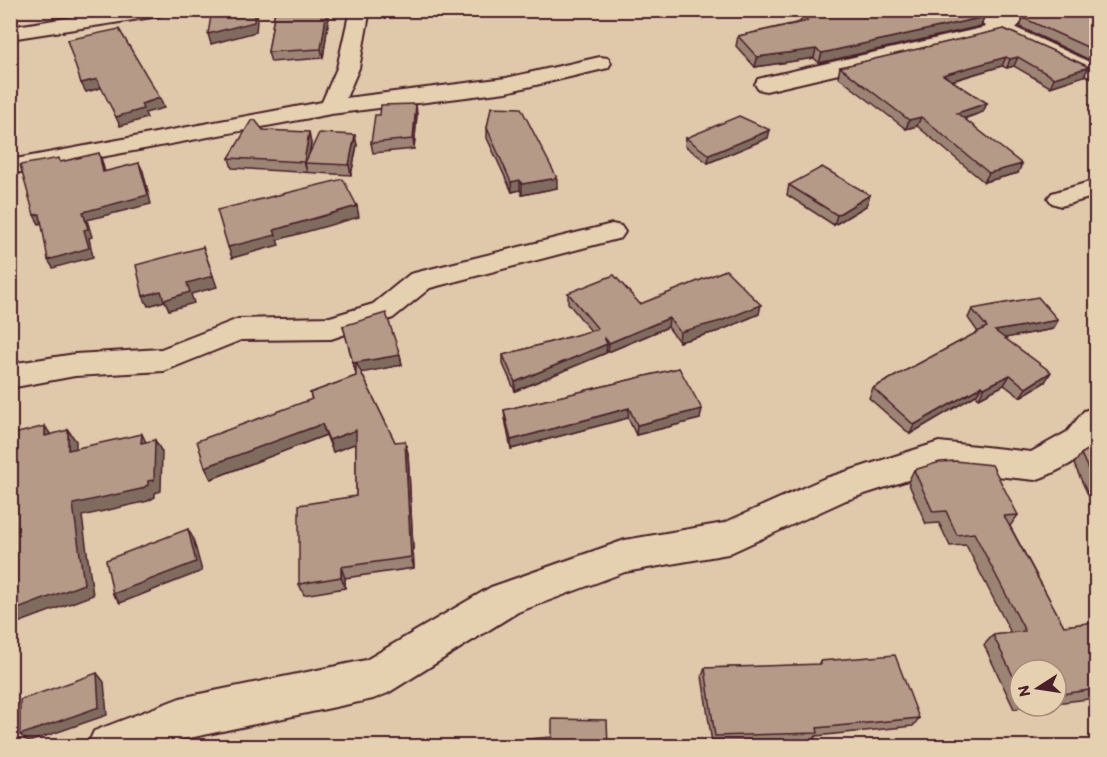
<svg xmlns="http://www.w3.org/2000/svg" width="1107" height="757" font-family="Itim,sans-serif">
  <style>
    .lines { fill: none; stroke-linecap: round; stroke-linejoin: round }
    .street-casing { stroke: #4a1f2b; stroke-width: 4 }
    .street { fill: #e5d0af; fill-rule: evenodd }
    .wall { fill: #9c8474; stroke: #4a1f2b; stroke-width: 1.5 }
    .shaded-wall { fill: #7f6c5e; stroke: #4a1f2b; stroke-width: 1.5 }
    .building { fill: #b59a87; stroke: #4a1f2b; stroke-width: 1.5 }
  </style>
  <rect width="100%" height="100%" fill="#dfc9aa"/>
  <filter id="ink" filterUnits="userSpaceOnUse"><feTurbulence type="fractalNoise" baseFrequency=".0167" numOctaves="2"/><feDisplacementMap in="SourceGraphic" scale="12" xChannelSelector="R" yChannelSelector="G"/><feConvolveMatrix kernelMatrix="1 2 1 2 8 2 1 2 1" color-interpolation-filters="sRGB"/></filter>
  <g filter="url(#ink)">
    <g class="lines">
      <g class="street-casing">
        <g id="street">
          <polygon points="117,10 168,10 159,16 10,39 10,27"/>
          <polygon points="350,10 370,10 359,68 346,98 506,78 600,57 608,58 611,63 608,68 506,92 331,114 10,174 10,160 322,102 337,68"/>
          <polygon points="966,10 989,10 1002,19 1012,10 1033,10 1016,28 1096,65 1096,79 1001,36 766,91 758,89 755,84 758,79 766,77 986,27"/>
          <polygon points="1096,180 1096,196 1061,206 1052,203 1048,198 1052,193"/>
          <polygon points="612,224 621,226 625,232 621,238 430,288 393,318 331,339 241,340 164,371 75,376 10,388 10,364 75,354 161,349 238,319 330,317 373,304 410,274"/>
          <path d="M1096,407C1097,416 1100,436 1096,444C1090,456 1048,476 1035,480L939,470L846,500L728,554L625,572L518,612L388,693L373,699L180,740L164,746H87L94,731L180,698L366,660L491,587L625,540L724,523L823,479L939,442L1031,452L1067,432L1084,411Z"/>
        </g>
      </g>
      <use href="#street" class="street"/>
    </g>
    <g class="wall">
      <polygon points="275,10 330,10 323,58 271,62 268,52"/>
      <polygon points="806,10 977,10 984,17 981,26 819,63 814,58 755,67 736,46 738,36 800,22 802,15 810,14"/>
      <polygon points="993,10 1009,10 1002,16"/>
      <polygon points="1096,10 1096,63 1020,27 1023,18"/>
      <polygon points="1004,29 1089,67 1084,76 1050,87 1014,66 1007,68 1002,66 952,81 987,103 983,112 964,119 1018,173 984,182 917,126 906,129 838,77 840,67"/>
      <polygon points="417,114 414,149 373,153 371,143 380,115"/>
      <polygon points="487,128 557,188 522,195 520,190 512,192 487,138"/>
      <polygon points="263,130 311,143 310,152 357,145 351,175 232,168 229,158"/>
      <polygon points="686,138 768,138 708,163 685,146"/>
      <polygon points="789,185 870,195 866,206 834,225 787,195"/>
      <polygon points="568,293 640,304 759,314 719,331 679,342 668,327 608,352 606,350 606,353 515,391 503,364 503,355 591,331 568,303"/>
      <polygon points="972,309 1058,320 1053,329 1004,338 1045,382 1020,397 1004,385 979,398 976,395 910,434 869,398 873,388 978,332 968,318"/>
      <polygon points="343,326 400,355 402,365 361,372 395,442 408,453 414,568 345,578 345,588 304,595 299,584 356,496 356,443 333,452 326,435 211,479 205,467 312,400 310,393 356,376 356,373"/>
      <polygon points="679,368 700,419 636,435 628,418 511,449 505,419 504,410"/>
      <polygon points="1096,445 1096,510 1095,510 1074,464 1081,454"/>
      <polygon points="914,470 1018,515 1010,526 1064,626 1096,622 1096,698 1056,703 1056,670 1020,670 1020,706 1034,706 1014,709 984,645 993,635 1011,633 966,545 950,546 939,523 926,524 908,482"/>
      <polygon points="820,661 919,718 913,726 816,736 813,740 712,743 702,676 705,668 818,665"/>
    </g>
    <g class="shaded-wall">
      <polygon points="255,10 258,10 256,32 211,44 208,34"/>
      <polygon points="327,10 330,10 323,58 321,49"/>
      <polygon points="1004,10 1009,10 1002,16"/>
      <polygon points="984,17 981,26 819,63 822,53"/>
      <polygon points="816,49 814,58 755,67 757,57"/>
      <polygon points="1006,57 1002,66 940,84 943,75"/>
      <polygon points="1018,57 1014,66 1007,68 1010,59"/>
      <polygon points="1089,67 1084,76 1050,87 1054,78"/>
      <polygon points="97,79 101,88 86,92 81,83"/>
      <polygon points="160,98 164,108 145,113 147,118 120,126 116,117 141,104"/>
      <polygon points="987,103 983,112 953,122 957,113"/>
      <polygon points="416,104 417,114 414,149 413,139"/>
      <polygon points="921,117 917,126 906,129 909,120"/>
      <polygon points="770,130 768,138 708,163 709,155"/>
      <polygon points="309,132 311,143 308,163 305,163 307,172 304,162"/>
      <polygon points="355,135 357,145 351,175 349,165"/>
      <polygon points="99,153 102,161 107,180 103,172"/>
      <polygon points="139,163 143,171 151,204 87,220 92,237 89,238 93,257 53,268 48,260 83,212"/>
      <polygon points="1022,164 1018,173 984,182 989,173"/>
      <polygon points="557,178 557,188 522,195 522,184"/>
      <polygon points="520,180 520,190 512,192 511,182"/>
      <polygon points="870,195 866,206 834,225 837,215"/>
      <polygon points="357,206 359,217 277,240 279,245 232,258 228,247 274,230"/>
      <polygon points="40,214 44,222 39,224 34,215"/>
      <polygon points="203,247 217,287 191,294 194,303 169,310 165,301 148,306 143,296 187,283"/>
      <polygon points="761,305 759,314 719,331 679,342 680,332"/>
      <polygon points="669,318 668,327 608,352 609,343"/>
      <polygon points="1058,320 1053,329 990,341 995,331"/>
      <polygon points="607,344 606,353 515,391 515,382"/>
      <polygon points="400,355 402,365 356,374 353,363"/>
      <polygon points="1051,372 1045,382 1020,397 1026,388"/>
      <polygon points="1010,375 1004,385 979,398 984,388"/>
      <polygon points="982,386 976,395 910,434 914,425"/>
      <polygon points="629,408 628,418 511,449 511,440"/>
      <polygon points="702,409 700,419 636,435 637,425"/>
      <polygon points="322,424 326,435 211,479 205,467"/>
      <polygon points="45,426 53,438 45,436"/>
      <polygon points="68,430 76,441 76,461 68,450"/>
      <polygon points="356,430 360,442 333,452 329,440"/>
      <polygon points="142,434 148,446 141,443"/>
      <polygon points="155,440 162,452 161,491 155,493 155,497 148,501 82,516 93,595 10,626 10,612 73,504 148,481"/>
      <polygon points="405,441 408,453 414,568 411,557"/>
      <polygon points="188,529 193,538 202,571 120,603 113,594"/>
      <polygon points="341,567 345,578 345,588 341,577"/>
      <polygon points="97,673 104,682 107,715 29,742 20,735"/>
    </g>
    <g class="building">
      <polygon points="212,10 255,10 254,22 208,34"/>
      <polygon points="275,10 327,10 321,49 268,52"/>
      <polygon points="818,10 977,10 984,17 822,53 816,49 757,57 738,36 808,21 802,15 820,12"/>
      <polygon points="1031,10 1096,10 1096,51 1023,18"/>
      <polygon points="119,29 160,98 141,104 143,109 116,117 97,79 81,83 67,40"/>
      <polygon points="1004,29 1089,67 1054,78 1018,57 1010,59 1006,57 943,75 987,103 957,113 1022,164 989,173 921,117 909,120 840,67"/>
      <polygon points="416,104 413,139 371,143 375,115 380,115 381,105"/>
      <polygon points="491,107 521,108 557,178 522,184 520,180 511,182 487,128"/>
      <polygon points="739,116 770,130 709,155 686,138"/>
      <polygon points="255,120 263,130 309,132 304,162 229,158 251,121"/>
      <polygon points="319,133 355,135 349,165 305,163"/>
      <polygon points="99,153 103,172 139,163 148,195 83,212 88,229 84,230 89,248 48,260 40,214 34,215 20,165 59,158 60,162"/>
      <polygon points="822,167 870,195 837,215 789,185"/>
      <polygon points="343,179 357,206 274,230 276,235 228,247 217,210"/>
      <polygon points="203,247 213,276 187,283 190,292 164,300 161,291 143,296 136,265"/>
      <polygon points="726,270 761,305 721,321 680,332 669,318 609,343 604,337 607,344 515,382 503,355 598,329 568,293 614,275 640,304"/>
      <polygon points="1038,297 1058,320 995,331 1051,372 1026,388 1010,375 984,388 982,386 914,425 873,388 987,327 972,309"/>
      <polygon points="386,313 400,355 353,363 343,326"/>
      <polygon points="356,362 395,442 405,441 411,557 341,567 341,577 299,584 299,505 356,496 356,430 329,440 322,424 205,467 197,441 312,399 310,393 356,376"/>
      <polygon points="679,368 702,409 637,425 629,408 511,440 504,410"/>
      <polygon points="45,426 45,436 68,430 68,450 142,434 141,443 155,440 154,480 148,481 148,485 141,489 73,504 84,584 10,612 10,435"/>
      <polygon points="1096,445 1096,486 1081,454"/>
      <polygon points="955,461 992,465 1018,515 1004,516 1064,626 1096,622 1096,689 1056,695 1056,670 1020,670 1020,690 993,635 1025,631 974,533 957,535 946,511 933,512 914,470 940,462"/>
      <polygon points="188,529 196,562 113,594 106,560"/>
      <polygon points="895,655 919,718 817,728 818,733 715,736 705,668 821,664 820,661"/>
      <polygon points="97,673 99,707 20,735 20,700"/>
      <polygon points="552,719 607,720 608,747 479,747 479,743 552,737"/>
    </g>
  </g>
  <rect width="1107" height="757" fill="none" stroke="#e5d0af" stroke-width="36"/>
  <rect x="18" y="18" width="1071" height="721" fill="none" stroke="#4a1f2b" stroke-width="2" filter="url(#ink)"/>
  <g transform="translate(1038 688) rotate(258)"><circle r="28" fill="#e5d0af" stroke="#a7897a" stroke-width="1.5"/>
  <path d="M0-4.5L10 22L0 15L-10 22Z" fill="#4a1f2b"/>
  <text y="-9" font-size="16" font-weight="bold" text-anchor="middle" fill="#4a1f2b">N</text>
  </g>
</svg>
